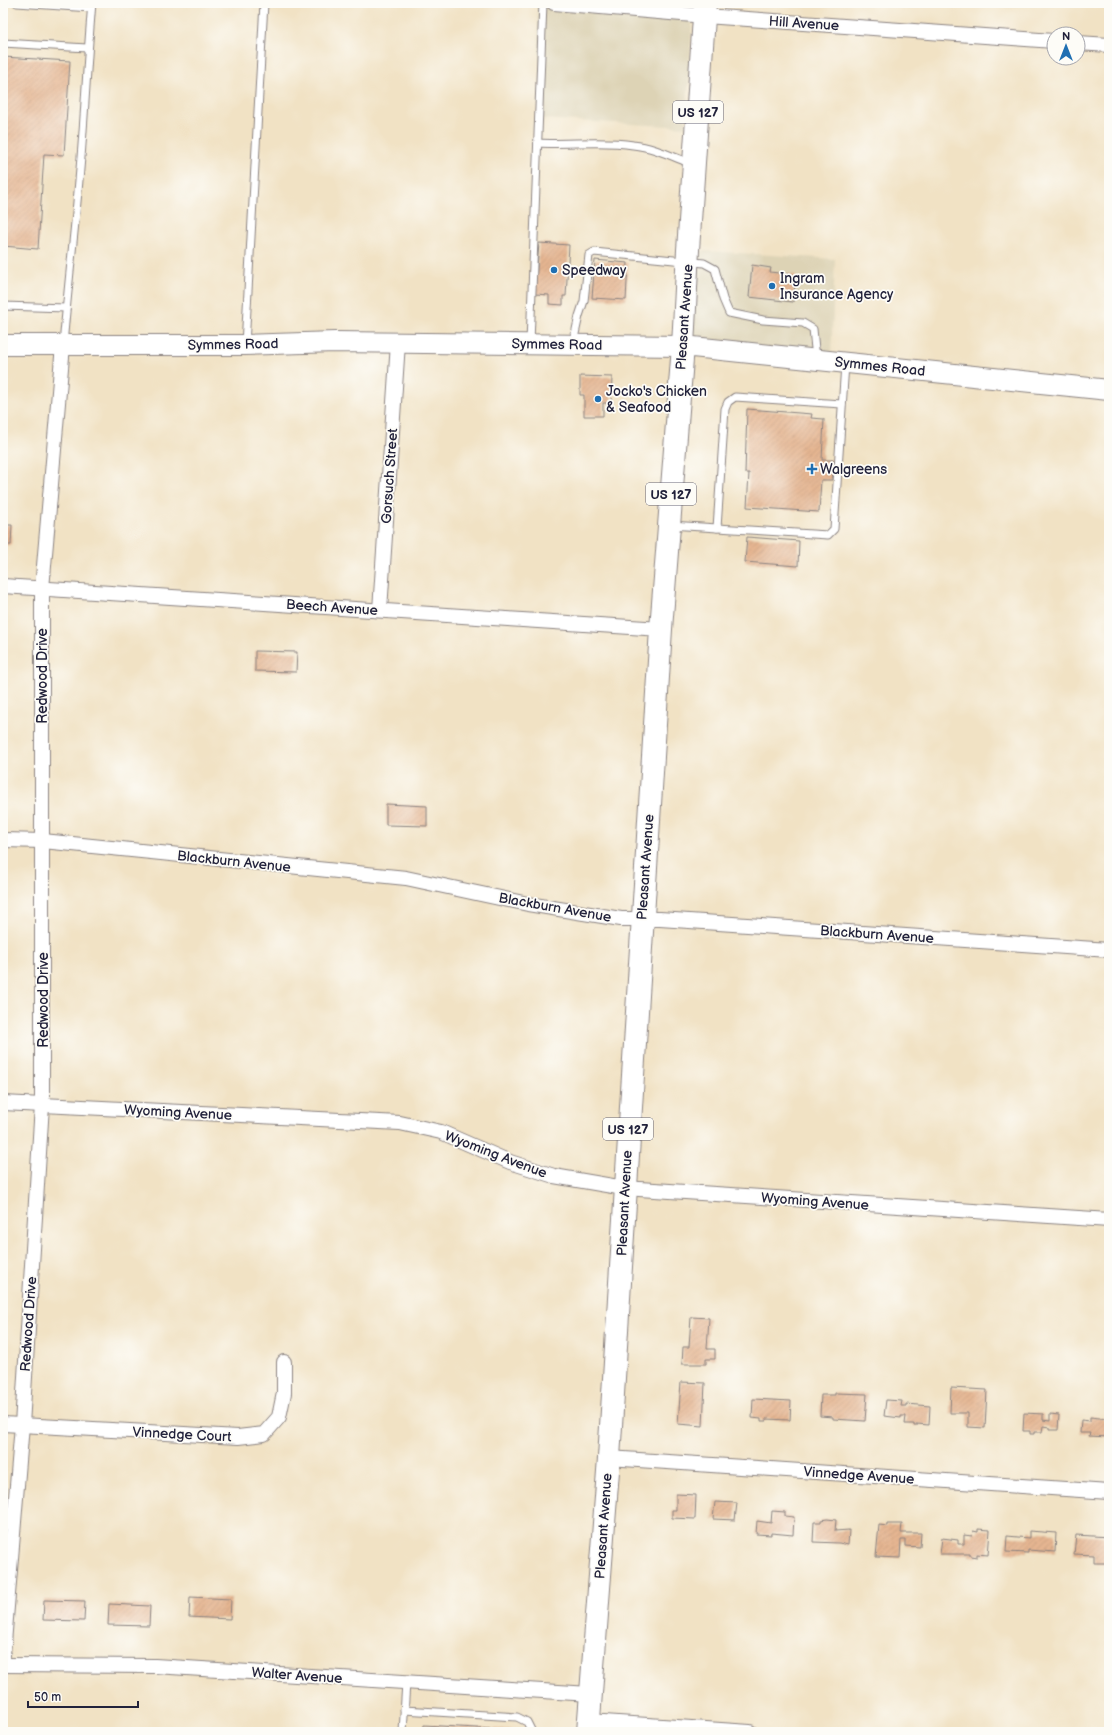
<svg xmlns="http://www.w3.org/2000/svg" width="1112" height="1735" font-family="'Balsamiq Sans',sans-serif">
  <style>
    .built { fill: #ddd3b5 }
    .building { fill: url(#building-hatch) }
    .lines { fill: none; stroke-linecap: round; stroke-linejoin: round }
    .lane-casing { stroke: #8a8280; stroke-width: 9 }
    .street-casing { stroke: #8a8280; stroke-width: 16 }
    .secondary-casing { stroke: #8a8280; stroke-width: 22 }
    .primary-casing { stroke: #8a8280; stroke-width: 24 }
    .lane { stroke: #fff; stroke-width: 7 }
    .street { stroke: #fff; stroke-width: 14 }
    .secondary { stroke: #fff; stroke-width: 20 }
    .primary { stroke: #fff; stroke-width: 22 }
    .poi-dot { fill: #1f6fb2; stroke: #fdfcf7; stroke-width: 1.5 }
    .labels { text-anchor: middle; stroke-width: 3.5; stroke-linejoin: round; paint-order: stroke }
    .shield { fill: #fdfcf7; stroke: #646373; stroke-width: 1 }
    .shield-label { font-size: 13px; font-weight: bold; fill: #22223b }
    .street-label { font-size: 14px; fill: #22223b; stroke: #fdfcf7 }
    .poi-label { font-size: 14px; fill: #22223b; stroke: #fdfcf7; text-anchor: start }
  </style>
  <defs>
    <pattern id="building-hatch" width="6" height="6" patternUnits="userSpaceOnUse"><rect width="6" height="6" fill="#e5b591"/><path d="M-1 1l2-2M0 6l6-6M5 7l2-2" fill="none" stroke="#c49b7e"/></pattern>
  </defs>
  <rect width="100%" height="100%" fill="#fdfcf7"/>
  <filter id="ink" filterUnits="userSpaceOnUse"><feTurbulence type="fractalNoise" baseFrequency=".025" numOctaves="2"/><feDisplacementMap in="SourceGraphic" scale="8" xChannelSelector="R" yChannelSelector="G"/><feConvolveMatrix kernelMatrix="1 2 1 2 8 2 1 2 1" color-interpolation-filters="sRGB"/></filter>
  <filter id="wash" filterUnits="userSpaceOnUse"><feTurbulence type="fractalNoise" baseFrequency=".012" numOctaves="4" result="noise"/><feDisplacementMap in="SourceGraphic" scale="16" xChannelSelector="R" yChannelSelector="G"/><feGaussianBlur stdDeviation="0.9" result="paint"/><feColorMatrix in="noise" values="0 0 0 0 0 0 0 0 0 0 0 0 0 0 0 0 0 1.4 0 .05"/><feComposite in="paint" operator="in"/></filter>
  <g filter="url(#wash)">
    <rect width="100%" height="100%" fill="#f1e2c4"/>
    <g class="built">
      <polygon points="537,3 693,3 686,127 542,119"/>
      <polygon points="688,250 835,259 831,361 683,346"/>
    </g>
    <g id="blocks">
      <g class="building">
        <polygon points="3,57 70,61 64,155 44,154 38,249 3,246"/>
        <polygon points="539,243 569,245 566,296 563,296 563,305 549,304 549,295 535,294"/>
        <polygon points="595,260 628,263 626,300 592,298"/>
        <polygon points="752,265 771,268 770,272 796,275 793,302 749,297"/>
        <polygon points="580,376 612,377 611,403 603,403 603,416 584,416 584,395 580,395"/>
        <polygon points="747,409 812,414 811,418 824,419 822,460 833,460 832,480 821,480 819,512 747,507 749,473 745,473"/>
        <polygon points="3,525 12,525 11,545 3,545"/>
        <polygon points="747,537 799,541 798,566 745,562"/>
        <polygon points="255,651 297,652 296,672 255,671"/>
        <polygon points="386,804 427,806 427,826 386,825"/>
        <polygon points="691,1317 709,1318 707,1349 715,1349 715,1359 706,1359 706,1364 682,1364 683,1347 689,1347"/>
        <polygon points="681,1382 705,1383 703,1426 678,1424"/>
        <polygon points="951,1388 987,1390 985,1428 968,1427 968,1413 950,1413"/>
        <polygon points="835,1393 867,1394 865,1421 833,1419 833,1417 820,1416 821,1395 835,1395"/>
        <polygon points="753,1399 791,1401 790,1420 766,1419 766,1421 761,1421 761,1419 752,1418"/>
        <polygon points="886,1400 902,1401 901,1406 906,1406 906,1404 930,1406 929,1425 917,1424 917,1426 914,1426 914,1424 905,1424 906,1416 901,1416 901,1418 884,1416"/>
        <polygon points="1024,1413 1043,1414 1043,1420 1050,1421 1050,1414 1059,1415 1058,1430 1049,1430 1049,1427 1043,1426 1042,1432 1034,1432 1034,1434 1030,1434 1030,1431 1023,1431"/>
        <polygon points="1090,1417 1109,1419 1109,1437 1089,1436 1090,1433 1080,1433 1081,1420 1090,1421"/>
        <polygon points="676,1494 696,1495 695,1519 672,1518 672,1510 676,1510"/>
        <polygon points="715,1502 737,1503 735,1520 713,1519"/>
        <polygon points="772,1511 785,1512 785,1516 794,1517 793,1535 771,1533 771,1535 756,1534 757,1521 771,1523"/>
        <polygon points="827,1519 836,1520 835,1531 849,1530 848,1545 839,1543 813,1542 814,1522 821,1522 821,1520"/>
        <polygon points="887,1524 902,1524 901,1533 921,1533 920,1547 905,1546 905,1540 901,1540 900,1558 876,1557 879,1525 887,1526"/>
        <polygon points="978,1529 990,1530 988,1555 977,1554 977,1557 970,1556 970,1554 940,1554 942,1538 958,1540 958,1544 964,1544 964,1535 972,1536 973,1531 978,1532"/>
        <polygon points="1029,1531 1056,1533 1055,1552 1028,1550 1028,1553 1006,1552 1007,1536 1029,1538"/>
        <polygon points="1076,1535 1109,1537 1109,1563 1094,1563 1094,1555 1074,1554"/>
        <polygon points="190,1597 231,1599 230,1619 189,1617"/>
        <polygon points="44,1600 85,1601 84,1621 43,1620"/>
        <polygon points="109,1604 150,1606 149,1626 108,1625"/>
        <polygon points="424,1725 511,1730 511,1732 423,1732"/>
      </g>
    </g>
  </g>
  <g filter="url(#ink)">
    <use href="#blocks" fill-opacity="0" stroke="#8a8280" stroke-width="1"/>
    <g class="lines">
      <g class="lane-casing">
        <g id="lane">
          <polyline points="17,3 91,8"/>
          <polyline points="3,43 87,48"/>
          <path d="M538,143C569,145 602,140 633,145C654,147 673,157 692,164"/>
          <polyline points="3,306 66,308"/>
          <polyline points="530,343 543,3"/>
          <polyline points="573,343 579,316 584,301 589,255 594,252 704,263 715,269 723,299 729,313 763,320 803,323 813,329 816,359"/>
          <path d="M63,345C68,286 75,228 80,169C85,114 87,58 92,3"/>
          <polyline points="245,345 264,3"/>
          <polyline points="670,525 828,535 834,529 845,364"/>
          <polyline points="717,528 725,409 728,402 735,397 842,404"/>
          <polyline points="404,1710 517,1717 527,1722 532,1732"/>
          <polyline points="403,1732 406,1682"/>
        </g>
      </g>
      <g class="street-casing">
        <g id="street">
          <polyline points="554,3 705,16 1054,41"/>
          <polyline points="1078,43 1109,45"/>
          <polyline points="3,586 661,629"/>
          <polyline points="380,610 398,343"/>
          <polyline points="3,840 43,841 406,878 528,904 621,919 660,919 1109,950"/>
          <polyline points="3,1103 400,1123 441,1132 510,1162 554,1176 624,1188 1109,1220"/>
          <polyline points="3,1424 238,1437 264,1434 279,1417 284,1393 284,1362"/>
          <polyline points="609,1458 1109,1492"/>
          <polyline points="3,1655 22,1425 42,1105 42,589 63,345"/>
          <polyline points="3,1665 155,1666 590,1694"/>
          <polyline points="589,1721 750,1732"/>
        </g>
      </g>
      <g class="secondary-casing">
        <polyline id="secondary" points="3,345 245,345 335,342 683,346 1109,390"/>
      </g>
      <g class="primary-casing">
        <polyline id="primary" points="588,1732 609,1458 661,629 683,346 688,250 705,3"/>
      </g>
      <use href="#lane" class="lane"/>
      <use href="#street" class="street"/>
      <use href="#secondary" class="secondary"/>
      <use href="#primary" class="primary"/>
    </g>
  </g>
  <g class="poi-dot">
    <circle cx="554" cy="270" r="4"/>
    <circle cx="772" cy="286" r="4"/>
    <circle cx="598" cy="399" r="4"/>
    <path d="M810 463h4v4h4v4h-4v4h-4v-4h-4v-4h4z"/>
  </g>
  <g class="labels">
    <g class="shield">
      <rect x="673" y="101" width="50" height="22" rx="3"/>
      <rect x="646" y="483" width="50" height="22" rx="3"/>
      <rect x="603" y="1118" width="50" height="22" rx="3"/>
    </g>
    <g class="shield-label">
      <text x="698" y="117">US 127</text>
      <text x="671" y="499">US 127</text>
      <text x="628" y="1134">US 127</text>
    </g>
    <g class="street-label">
      <text transform="translate(804 23) rotate(4)" y="5">Hill Avenue</text>
      <text transform="translate(684 317) rotate(-86)" y="5">Pleasant Avenue</text>
      <text transform="translate(233 344) rotate(-1)" y="5">Symmes Road</text>
      <text transform="translate(557 344) rotate(1)" y="5">Symmes Road</text>
      <text transform="translate(880 366) rotate(6)" y="5">Symmes Road</text>
      <text transform="translate(389 476) rotate(-86)" y="5">Gorsuch Street</text>
      <text transform="translate(332 607) rotate(4)" y="5">Beech Avenue</text>
      <text transform="translate(42 676) rotate(-90)" y="5">Redwood Drive</text>
      <text transform="translate(234 861) rotate(6)" y="5">Blackburn Avenue</text>
      <text transform="translate(645 867) rotate(-86)" y="5">Pleasant Avenue</text>
      <text transform="translate(555 907) rotate(10)" y="5">Blackburn Avenue</text>
      <text transform="translate(877 934) rotate(4)" y="5">Blackburn Avenue</text>
      <text transform="translate(43 1000) rotate(-90)" y="5">Redwood Drive</text>
      <text transform="translate(178 1112) rotate(3)" y="5">Wyoming Avenue</text>
      <text transform="translate(496 1154) rotate(21)" y="5">Wyoming Avenue</text>
      <text transform="translate(815 1201) rotate(4)" y="5">Wyoming Avenue</text>
      <text transform="translate(624 1203) rotate(-87)" y="5">Pleasant Avenue</text>
      <text transform="translate(28 1324) rotate(-86)" y="5">Redwood Drive</text>
      <text transform="translate(182 1434) rotate(3)" y="5">Vinnedge Court</text>
      <text transform="translate(859 1475) rotate(4)" y="5">Vinnedge Avenue</text>
      <text transform="translate(603 1526) rotate(-86)" y="5">Pleasant Avenue</text>
      <text transform="translate(297 1675) rotate(4)" y="5">Walter Avenue</text>
    </g>
    <g class="poi-label">
      <text x="562" y="275">Speedway</text>
      <text x="780" y="283">Ingram<tspan x="780" dy="16">Insurance Agency</tspan></text>
      <text x="606" y="396">Jocko's Chicken<tspan x="606" dy="16">&amp; Seafood</tspan></text>
      <text x="820" y="474">Walgreens</text>
    </g>
  </g>
  <rect width="1112" height="1735" fill="none" stroke="#fdfcf7" stroke-width="16"/>
  <g transform="translate(1066 46)"><circle r="19" fill="#fdfcf7" stroke="#a5a5ac"/>
  <path d="M0-3L7 15L0 10L-7 15Z" fill="#1f6fb2"/>
  <text y="-6" font-size="11" font-weight="bold" text-anchor="middle" fill="#22223b">N</text>
  </g>
  <path d="M28 1701v6h110v-6" fill="none" stroke="#22223b" stroke-width="2"/>
  <text x="34" y="1701" font-size="12" fill="#22223b" stroke="#fdfcf7" stroke-width="3" paint-order="stroke">50 m</text>
</svg>
